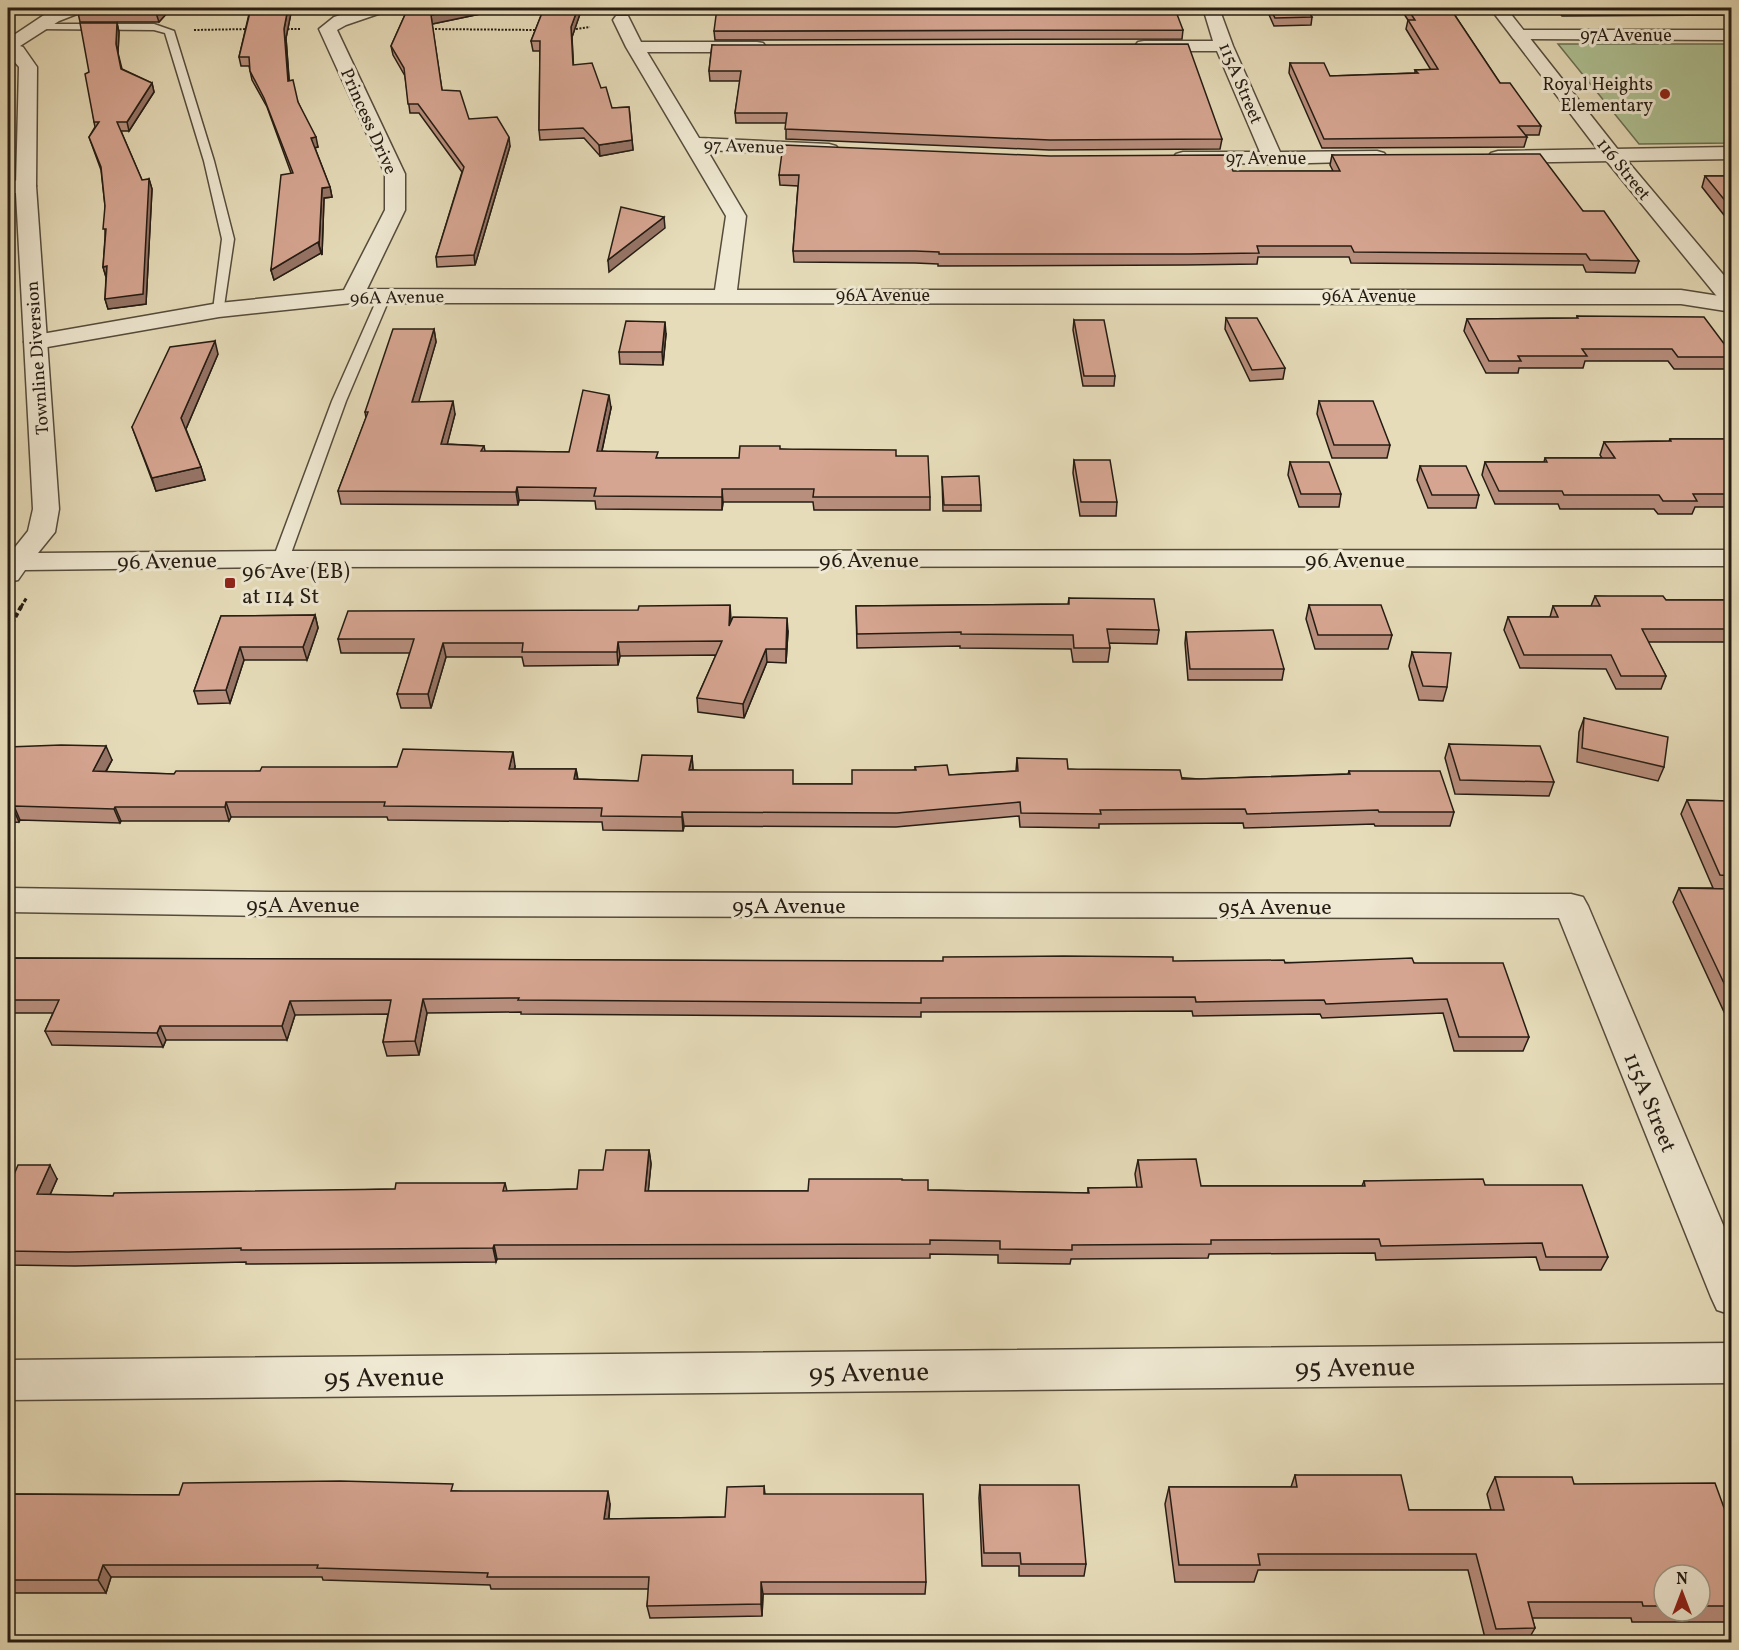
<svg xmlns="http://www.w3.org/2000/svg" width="1739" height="1650" font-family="Vollkorn,serif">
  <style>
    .green { fill: #afc294; stroke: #6a6f54; stroke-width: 1.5 }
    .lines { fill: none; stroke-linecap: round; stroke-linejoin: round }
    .service-casing { stroke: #554c3c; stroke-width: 3 }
    .minor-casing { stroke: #554c3c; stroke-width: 3 }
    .tertiary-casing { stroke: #554c3c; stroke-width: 3 }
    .path-far2 { stroke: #251c13; stroke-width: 2; stroke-dasharray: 2 1.5; stroke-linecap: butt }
    .path-far1 { stroke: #251c13; stroke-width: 3; stroke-dasharray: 4 2; stroke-linecap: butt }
    .path { stroke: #251c13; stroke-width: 4; stroke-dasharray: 4.5 3; stroke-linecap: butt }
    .service { fill: #efe8d2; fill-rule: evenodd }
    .minor { fill: #efe8d2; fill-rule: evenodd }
    .tertiary { fill: #efe8d2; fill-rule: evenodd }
    .wall { fill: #b88e7d; stroke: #251c13; stroke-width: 1.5; fill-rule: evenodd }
    .shaded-wall { fill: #967466; stroke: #251c13; stroke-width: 1.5 }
    .building { fill: #d6a591; stroke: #251c13; stroke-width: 1.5 }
    .poi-dot { fill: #8f2418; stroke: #efe8d2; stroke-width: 2 }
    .labels { text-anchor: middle; stroke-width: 6; stroke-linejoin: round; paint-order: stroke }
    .far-street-label { font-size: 18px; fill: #251c13; stroke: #efe8d2 }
    .far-poi-label { font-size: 18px; fill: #251c13; stroke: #efe8d2; text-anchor: end }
    .street-label { font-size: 22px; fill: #251c13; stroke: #efe8d2 }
    .poi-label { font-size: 22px; fill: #251c13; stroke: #efe8d2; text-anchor: start }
    .near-street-label { font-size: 27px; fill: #251c13; stroke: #efe8d2 }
  </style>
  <rect width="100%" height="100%" fill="#e6dcb9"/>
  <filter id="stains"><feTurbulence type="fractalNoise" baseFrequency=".00333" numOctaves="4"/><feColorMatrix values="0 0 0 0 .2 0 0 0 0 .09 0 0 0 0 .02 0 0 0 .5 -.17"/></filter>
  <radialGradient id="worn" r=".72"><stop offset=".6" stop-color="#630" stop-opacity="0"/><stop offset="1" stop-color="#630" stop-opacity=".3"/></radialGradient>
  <polygon class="green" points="1558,44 1726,44 1731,49 1731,143 1639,144"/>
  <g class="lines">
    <g class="service-casing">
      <g id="service">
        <polygon points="36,24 154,24 174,31 214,161 234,239 223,313 215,313 213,310 222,239 204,161 165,33 154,30 39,29 34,26"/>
        <polygon points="384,293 390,297 346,401 289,559 281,564 276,562 273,559 332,401 378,297"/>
      </g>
    </g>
    <g class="minor-casing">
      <g id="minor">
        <polygon points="62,8 84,8 82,12 59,21 20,46 23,47 37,67 36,186 33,190 19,190 16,186 19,67 8,54 8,39 47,13"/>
        <polygon points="363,8 386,8 384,12 346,25 337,30 405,174 405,210 367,289 715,290 726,216 626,47 613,20 616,16 628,16 641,42 757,42 763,43 766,47 763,51 757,52 647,52 699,138 829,144 836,146 839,150 836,154 829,156 707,150 746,216 737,290 1681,290 1732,298 1732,312 1681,304 352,303 219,317 36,349 28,347 24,342 28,337 36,335 219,303 344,290 385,210 385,174 319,29 334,17"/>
        <polygon points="1203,8 1219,8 1233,46 1280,152 1377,151 1384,153 1387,157 1384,161 1273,164 1176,162 1173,158 1176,154 1183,152 1260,152 1217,51 1144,51 1138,50 1135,46 1138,42 1144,41 1213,41"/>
        <polygon points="1520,30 1732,30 1732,40 1514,39 1511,35 1514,31"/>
        <polygon points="1732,147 1732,159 1498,163 1491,161 1488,157 1491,153 1498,151"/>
        <polygon points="8,888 271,892 1571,894 1583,897 1588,906 1732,1246 1732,1315 1717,1310 1711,1297 1559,918 271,916 8,912"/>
        <polygon points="1732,1343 1732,1383 8,1400 8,1360"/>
      </g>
    </g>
    <g class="tertiary-casing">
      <g id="tertiary">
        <polygon points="1490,8 1506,8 1619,151 1732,285 1732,307 1724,305 1605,159"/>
        <polygon points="26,180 33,182 36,186 59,509 55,532 38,553 281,551 1732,550 1732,566 281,567 25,570 18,580 8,582 8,556 28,531 33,509 16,193 8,193 8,181"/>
      </g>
    </g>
    <g class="path-far2">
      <polyline points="284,29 301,29"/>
      <polyline points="428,29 538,30"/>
      <polyline points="194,30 250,29"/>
      <polyline points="569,30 590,27"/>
    </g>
    <polyline class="path-far1" points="21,607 27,597"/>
    <polyline class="path" points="8,630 22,605"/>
    <use href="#service" class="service"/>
    <use href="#minor" class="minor"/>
    <use href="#tertiary" class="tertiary"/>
  </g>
  <g class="wall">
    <polygon points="77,8 292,8 286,38 289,81 298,102 318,147 315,148 330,187 332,197 324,198 322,255 321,253 274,280 271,270 291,173 267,107 252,80 249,66 241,66 239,57 249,14 168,12 159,22 80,22"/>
    <polygon points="408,8 509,8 432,24 442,90 469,119 510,146 475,265 437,267 436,257 462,172 419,113 410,113 405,76 393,55 391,46"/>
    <polygon points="544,8 582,8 572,37 573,65 601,88 612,108 629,107 633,150 600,156 584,138 540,140 539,130 540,51 533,51 531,41"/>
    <polygon points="1266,8 1319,8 1318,12 1309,12 1312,17 1311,25 1274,26"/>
    <polygon points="1400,8 1450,8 1500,83 1541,126 1539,135 1526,135 1527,137 1524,147 1322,148 1289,73 1290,63 1330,76 1415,73 1415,70 1431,70 1406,29 1408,20"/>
    <polygon points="1556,8 1731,8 1731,15 1562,16"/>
    <polygon points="117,23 119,32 118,53 122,69 152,83 154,92 129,131 121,131 142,180 149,179 152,189 146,304 108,309 105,299 106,277 103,267 105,238 105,206 101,170 89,137 95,127 94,122 89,72"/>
    <polygon points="1183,30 1182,39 715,40 714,31"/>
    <polygon points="712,45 1222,139 1220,149 1049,150 786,139 786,123 736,123 735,113 740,81 710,81 709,71"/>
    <polygon points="1332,155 1583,211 1639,261 1635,273 1586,272 1583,265 1351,263 1349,257 1258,257 1257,264 1187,265 938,266 938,264 915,263 794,262 793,251 798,186 780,185 779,175 1333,171 1330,165"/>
    <polygon points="1705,176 1731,176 1731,224 1702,187"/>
    <polygon points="1577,316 1731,353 1731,363 1730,369 1674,369 1668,361 1585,361 1583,368 1519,368 1518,373 1486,373 1464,331 1467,319 1577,318"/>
    <polygon points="1226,318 1285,368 1283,379 1250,381 1225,329"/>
    <polygon points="1074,320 1115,376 1114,386 1083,386 1073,330"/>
    <polygon points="434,329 436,342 418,402 455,414 447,444 484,446 485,451 569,452 611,408 602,451 658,458 739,458 780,449 896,456 930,497 930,510 814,510 813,502 723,502 722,510 596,509 595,501 519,500 518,505 341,504 338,491 366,418 365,412"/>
    <polygon points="666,334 663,365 620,364 619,352"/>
    <polygon points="218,354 186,429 201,467 205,480 156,491 132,427"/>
    <polygon points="1319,401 1390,445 1387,458 1332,458 1317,414"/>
    <polygon points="1670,439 1731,439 1731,507 1695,507 1692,514 1658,514 1654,509 1560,509 1558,504 1495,504 1482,475 1485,462 1544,462 1545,458 1602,458 1600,455 1604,442 1669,441"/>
    <polygon points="1074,460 1117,502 1116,516 1080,516 1073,473"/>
    <polygon points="1290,462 1341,494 1339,507 1299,507 1288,475"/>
    <polygon points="1420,466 1479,495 1476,508 1428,508 1417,480"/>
    <polygon points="942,477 981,505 981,511 943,511"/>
    <polygon points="1595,596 1666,600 1731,600 1731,642 1648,642 1666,676 1661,689 1616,689 1606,669 1520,668 1504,630 1508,617 1550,617 1553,606 1591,606"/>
    <polygon points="1069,598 1159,630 1157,644 1109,643 1110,648 1108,662 1073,662 1071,649 960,648 960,646 857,648 856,606 1068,604"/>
    <polygon points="1309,605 1392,635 1388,649 1315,649 1306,619"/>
    <polygon points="315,615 318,628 307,660 244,660 230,703 198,704 194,691 221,616"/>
    <polygon points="731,619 731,621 788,631 786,663 767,662 744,718 698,712 697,698 716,655 620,656 618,665 524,666 522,657 446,657 431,708 401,708 397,694 410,653 341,653 338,639"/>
    <polygon points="1186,632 1284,669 1282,680 1188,680 1185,643"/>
    <polygon points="1412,652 1447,687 1443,701 1419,700 1409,666"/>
    <polygon points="1584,718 1664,767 1658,781 1577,762 1579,732"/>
    <polygon points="1449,744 1554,782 1549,796 1455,794 1445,758"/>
    <polygon points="8,747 112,760 106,772 174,774 397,767 515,766 515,769 576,769 578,779 638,781 692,756 693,770 794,784 852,784 915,770 915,767 949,775 1016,771 1017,758 1068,769 1199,779 1348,774 1349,771 1454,812 1450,826 1375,826 1374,824 1244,828 1243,823 1099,824 1099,828 1020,827 1019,816 896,827 684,826 683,831 603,830 602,822 388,820 387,817 231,817 229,821 121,821 120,823 20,820 19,822 8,823"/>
    <polygon points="1687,800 1731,801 1731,1027 1673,902 1679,888 1713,888 1681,814"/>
    <polygon points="8,958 1414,963 1529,1037 1523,1051 1454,1051 1443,1013 1322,1018 1320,1014 1193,1016 1192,1011 921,1012 921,1017 521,1014 521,1012 427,1013 419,1055 387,1056 383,1042 388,1014 295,1015 287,1040 166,1040 163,1047 52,1045 45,1031 53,1013 8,1013"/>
    <polygon points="649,1150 651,1164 648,1191 808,1191 902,1180 928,1190 1088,1193 1088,1188 1137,1188 1135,1174 1138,1160 1201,1186 1362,1186 1364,1181 1485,1185 1608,1257 1601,1270 1540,1270 1536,1257 1376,1260 1375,1253 1209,1254 1208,1258 1071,1259 1070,1264 998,1263 998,1255 930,1254 930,1258 497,1259 496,1262 246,1264 246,1262 75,1266 8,1265 8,1189 57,1179 50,1195 113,1196 395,1189 505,1183 507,1191 577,1189 603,1170"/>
    <path d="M1295,1475L1409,1510H1491L1487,1494L1495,1477L1574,1484L1731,1527V1622H1632L1631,1618H1532L1535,1628L1527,1642H1486L1468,1570H1258L1254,1582H1175L1165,1504L1169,1487H1291ZM1664,1575H1700V1611H1664Z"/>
    <polygon points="980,1485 1086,1564 1084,1576 1019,1576 1019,1566 982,1566 979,1498"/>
    <polygon points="764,1486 765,1494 926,1582 925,1594 763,1594 762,1616 650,1618 647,1606 649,1589 491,1589 490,1585 323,1580 322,1577 111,1577 106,1593 8,1593 8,1494 179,1495 455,1491 610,1504 609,1519 725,1517"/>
  </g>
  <g class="shaded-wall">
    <polygon points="162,8 167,8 168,12 159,22 156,13"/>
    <polygon points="288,8 292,8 286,38 290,90 288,81 284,29"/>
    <polygon points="468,8 509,8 432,24 431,15"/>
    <polygon points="578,8 582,8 572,37 574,75 571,27"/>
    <polygon points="117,23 119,32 118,53 116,44"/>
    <polygon points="152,83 154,92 129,131 127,122"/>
    <polygon points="316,137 318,147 313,148 311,138"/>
    <polygon points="509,137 510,146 475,265 474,255"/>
    <polygon points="632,140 633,150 600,156 599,145"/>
    <polygon points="149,179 152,189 146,304 108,309 105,299"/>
    <polygon points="330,187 332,197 324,198 322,255 319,245 322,188"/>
    <polygon points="664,217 665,228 609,272 608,260"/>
    <polygon points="318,242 321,253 274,280 271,270"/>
    <polygon points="107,266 106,277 103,267"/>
    <polygon points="665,322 666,334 663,365 662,352"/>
    <polygon points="434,329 436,342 415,415 412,402"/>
    <polygon points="215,341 218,354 185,431 181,418"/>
    <polygon points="609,395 611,408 599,464 597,451"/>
    <polygon points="453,401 455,414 444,457 441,444"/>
    <polygon points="201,467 205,480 156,491 152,478"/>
    <polygon points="517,487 519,500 518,505 516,492"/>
    <polygon points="722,489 723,502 722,510"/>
    <polygon points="730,605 731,619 730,640 729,626"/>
    <polygon points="315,615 318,628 307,660 303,647"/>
    <polygon points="787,618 788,631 786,663 786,649"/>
    <polygon points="618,642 620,656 618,665 617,652"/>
    <polygon points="443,643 446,657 431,708 428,694"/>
    <polygon points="240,647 244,660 230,703 226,690"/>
    <polygon points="766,649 767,662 744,718 743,704"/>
    <polygon points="106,746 112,760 98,785 93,771"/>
    <polygon points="513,752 515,766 512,783 509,769"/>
    <polygon points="692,756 693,770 689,770"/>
    <polygon points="576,769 578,783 574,779"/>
    <polygon points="226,802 231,817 229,821 225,807"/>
    <polygon points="14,806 20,820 19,822 13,808"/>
    <polygon points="115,807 121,821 120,823 114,809"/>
    <polygon points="682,812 684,826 683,831 682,817"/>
    <polygon points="423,999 427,1013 419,1055 415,1041"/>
    <polygon points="290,1001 295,1015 287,1040 282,1026"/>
    <polygon points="160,1026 166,1040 163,1047 157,1033"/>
    <polygon points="649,1150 651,1164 647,1205 645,1191"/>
    <polygon points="50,1165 57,1179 44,1208 37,1194"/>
    <polygon points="494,1245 497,1259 496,1262 493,1248"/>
    <polygon points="608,1491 610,1504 607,1532 604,1519"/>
    <polygon points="103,1565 111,1577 106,1593 98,1580"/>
    <polygon points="761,1582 763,1594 762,1616 761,1604"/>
  </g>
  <g class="building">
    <polygon points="77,8 162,8 156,13 78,13"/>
    <polygon points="251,8 288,8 284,29 288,81 293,80 298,102 316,137 311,138 330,187 322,188 319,245 318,242 271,270 281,175 293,173 264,98 250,71 249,57 239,57"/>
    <polygon points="408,8 468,8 431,15 442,90 460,91 469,119 497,117 509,137 474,255 436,257 464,167 418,104 408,104 404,68 391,46"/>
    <polygon points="544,8 578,8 571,27 573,65 592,63 601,88 606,87 612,108 629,107 632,140 599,145 583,128 539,130 540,41 531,41"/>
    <polygon points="717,8 1169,8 1169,9 1175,9 1183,30 714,31"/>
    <polygon points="1270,8 1306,8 1312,17 1275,18"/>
    <polygon points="1407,8 1450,8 1500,83 1510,83 1541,126 1518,126 1527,137 1324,139 1290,63 1324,63 1330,76 1418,73 1415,70 1438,69 1408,20 1415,20"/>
    <polygon points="80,23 117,23 116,44 121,69 152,83 127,122 117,122 142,180 149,179 143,294 105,299 107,266 103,267 106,229 103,229 105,206 101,167 89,137 99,122 94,122 85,74 89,72"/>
    <polygon points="1188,44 1222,139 1050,140 785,129 787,113 735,113 741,71 709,71 712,45"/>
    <polygon points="783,145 1050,156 1227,155 1233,171 1340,171 1332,155 1540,154 1583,211 1604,211 1639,261 1590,260 1586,254 1354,252 1351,246 1257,246 1259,253 1189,254 939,254 939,252 915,251 793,251 799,175 779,175"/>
    <polygon points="1705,176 1731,176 1731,208"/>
    <polygon points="621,207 664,217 608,260"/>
    <polygon points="1577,316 1704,317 1731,353 1731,357 1678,357 1672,349 1582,349 1587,356 1518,356 1521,361 1489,361 1467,319 1578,318"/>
    <polygon points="1226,318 1257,318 1285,368 1252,370"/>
    <polygon points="1074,320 1104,320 1115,376 1084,376"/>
    <polygon points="626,321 665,322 662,352 619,352"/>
    <polygon points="393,329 434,329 412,402 453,401 441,444 484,446 481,451 569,452 583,390 609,395 597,451 658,452 656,458 739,458 740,446 780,446 780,449 896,450 896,456 928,456 930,497 813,497 814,489 722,489 722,497 594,496 596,488 517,487 516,492 338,491 368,412 365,412"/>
    <polygon points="215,341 181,418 201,467 152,478 132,427 170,347"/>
    <polygon points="1319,401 1373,401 1390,445 1334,445"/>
    <polygon points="1670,439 1731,439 1731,494 1693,494 1697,501 1663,501 1659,495 1564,495 1562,491 1499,491 1485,462 1547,462 1545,458 1615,458 1604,442 1671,441"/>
    <polygon points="1074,460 1110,460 1117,502 1081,502"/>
    <polygon points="1290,462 1329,462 1341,494 1301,494"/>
    <polygon points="1420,466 1466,466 1479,495 1432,495"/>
    <polygon points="979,476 981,505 944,505 942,477"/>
    <polygon points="1595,596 1663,596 1666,600 1731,600 1731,629 1642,629 1666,676 1621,676 1611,655 1524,655 1508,617 1558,617 1553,606 1600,606"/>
    <polygon points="1069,598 1154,599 1159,630 1107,629 1110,648 1074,648 1073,635 961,634 961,632 857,634 856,606 1069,604"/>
    <polygon points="730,605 729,626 733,617 787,618 786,649 766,649 743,704 697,698 722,641 618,642 617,652 522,652 523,643 443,643 428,694 397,694 414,639 338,639 348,611 638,610 639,606"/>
    <polygon points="1309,605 1381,605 1392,635 1318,635"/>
    <polygon points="315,615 303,647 240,647 226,690 194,691 221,616"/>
    <polygon points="1273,630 1284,669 1190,669 1186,632"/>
    <polygon points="1412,652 1451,653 1447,687 1423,686"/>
    <polygon points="1584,718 1668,737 1664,767 1582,748"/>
    <polygon points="1449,744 1540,746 1554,782 1460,780"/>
    <polygon points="61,745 106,746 93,771 174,774 176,771 260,771 262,767 397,767 403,749 513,752 509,769 576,769 574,779 638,781 642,755 692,756 689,770 793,770 793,784 852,784 852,770 916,770 915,767 947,765 949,775 1018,771 1017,758 1067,759 1068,769 1180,770 1182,779 1199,779 1350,774 1349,771 1440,771 1454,812 1379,812 1378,810 1247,814 1245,809 1100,810 1101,814 1021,813 1020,802 897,813 682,812 682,817 601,816 602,808 384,806 385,802 226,802 225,807 115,807 114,809 14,806 13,808 8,808 8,747"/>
    <polygon points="1687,800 1731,801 1731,876 1720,875"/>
    <polygon points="1679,888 1731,889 1731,998"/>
    <polygon points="1064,956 1173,957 1173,961 1284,960 1285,963 1412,958 1414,963 1503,963 1529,1037 1459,1037 1447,999 1326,1004 1324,1000 1196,1002 1195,997 921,998 921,1003 518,1000 519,998 423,999 415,1041 383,1042 391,1000 290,1001 282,1026 160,1026 157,1033 45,1031 59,1000 8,1000 8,958 943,961 943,957"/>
    <polygon points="606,1150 649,1150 645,1191 808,1191 809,1179 902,1179 902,1180 928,1180 928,1190 1089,1193 1088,1188 1142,1187 1138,1160 1196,1159 1201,1186 1365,1186 1364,1181 1483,1179 1485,1185 1582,1185 1608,1257 1546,1257 1542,1243 1381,1246 1379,1239 1211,1240 1211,1244 1072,1245 1072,1250 1000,1249 1000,1241 930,1240 930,1244 494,1245 493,1248 241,1250 241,1248 68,1252 8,1251 8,1189 18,1165 50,1165 37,1194 113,1196 114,1193 395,1189 396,1183 505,1183 503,1191 577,1189 579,1170 603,1170"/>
    <polygon points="1295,1475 1401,1475 1409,1510 1504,1510 1495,1477 1572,1477 1574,1484 1715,1483 1731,1527 1731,1606 1700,1606 1700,1575 1664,1575 1664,1606 1643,1606 1642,1602 1528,1602 1535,1628 1496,1629 1476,1554 1258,1554 1260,1565 1179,1565 1169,1487 1297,1487"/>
    <polygon points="340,1481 453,1484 451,1491 608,1491 604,1519 725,1517 727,1487 764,1486 764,1494 923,1494 926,1582 761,1582 761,1604 647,1606 649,1577 487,1577 488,1573 317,1568 318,1565 103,1565 98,1580 8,1580 8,1494 179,1495 183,1483"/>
    <polygon points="980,1485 1079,1485 1086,1564 1021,1564 1020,1553 984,1553"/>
    <polygon points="517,1637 589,1637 589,1642 516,1642"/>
  </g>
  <g class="poi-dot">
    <circle cx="1665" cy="94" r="6"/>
    <rect x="224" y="577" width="12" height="12" rx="3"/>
  </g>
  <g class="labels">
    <g class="far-street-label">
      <text x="1626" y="41">97A Avenue</text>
      <text transform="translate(1241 83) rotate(67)" y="6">115A Street</text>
      <text transform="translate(369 121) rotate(66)" y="6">Princess Drive</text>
      <text transform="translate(744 146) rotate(2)" y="6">97 Avenue</text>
      <text x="1266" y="164">97 Avenue</text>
      <text transform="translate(1624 169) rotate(51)" y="6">116 Street</text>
      <text x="883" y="301">96A Avenue</text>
      <text x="1369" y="302">96A Avenue</text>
      <text transform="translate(397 297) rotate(-1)" y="6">96A Avenue</text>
      <text transform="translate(37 358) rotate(-94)" y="6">Townline Diversion</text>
    </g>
    <g class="far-poi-label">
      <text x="1653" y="90">Royal Heights<tspan x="1653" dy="21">Elementary</tspan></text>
    </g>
    <g class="street-label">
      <text x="869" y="567">96 Avenue</text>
      <text x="1355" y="567">96 Avenue</text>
      <text transform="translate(167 560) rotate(-1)" y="8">96 Avenue</text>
      <text x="303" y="912">95A Avenue</text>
      <text x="789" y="913">95A Avenue</text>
      <text x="1275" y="914">95A Avenue</text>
      <text transform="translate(1651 1102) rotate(68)" y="8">115A Street</text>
    </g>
    <g class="poi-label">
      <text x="242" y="578">96 Ave (EB)<tspan x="242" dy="25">at 114 St</tspan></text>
    </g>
    <g class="near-street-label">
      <text transform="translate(1355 1367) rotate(-1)" y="9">95 Avenue</text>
      <text transform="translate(869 1372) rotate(-1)" y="9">95 Avenue</text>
      <text transform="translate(384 1377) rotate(-1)" y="9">95 Avenue</text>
    </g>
  </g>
  <rect width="1739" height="1650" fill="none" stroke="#e6dcb9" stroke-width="30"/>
  <rect x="9" y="9" width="1721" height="1632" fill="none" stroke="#251c13" stroke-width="3"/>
  <rect x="15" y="15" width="1709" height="1620" fill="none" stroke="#251c13" stroke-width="1.5"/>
  <g transform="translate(1682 1593)"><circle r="28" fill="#efe8d2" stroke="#9e9686" stroke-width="1.5"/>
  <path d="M0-4.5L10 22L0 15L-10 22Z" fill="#8f2418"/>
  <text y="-9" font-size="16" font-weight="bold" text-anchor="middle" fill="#251c13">N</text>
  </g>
  <rect width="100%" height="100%" filter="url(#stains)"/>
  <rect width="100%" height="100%" fill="url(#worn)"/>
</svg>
